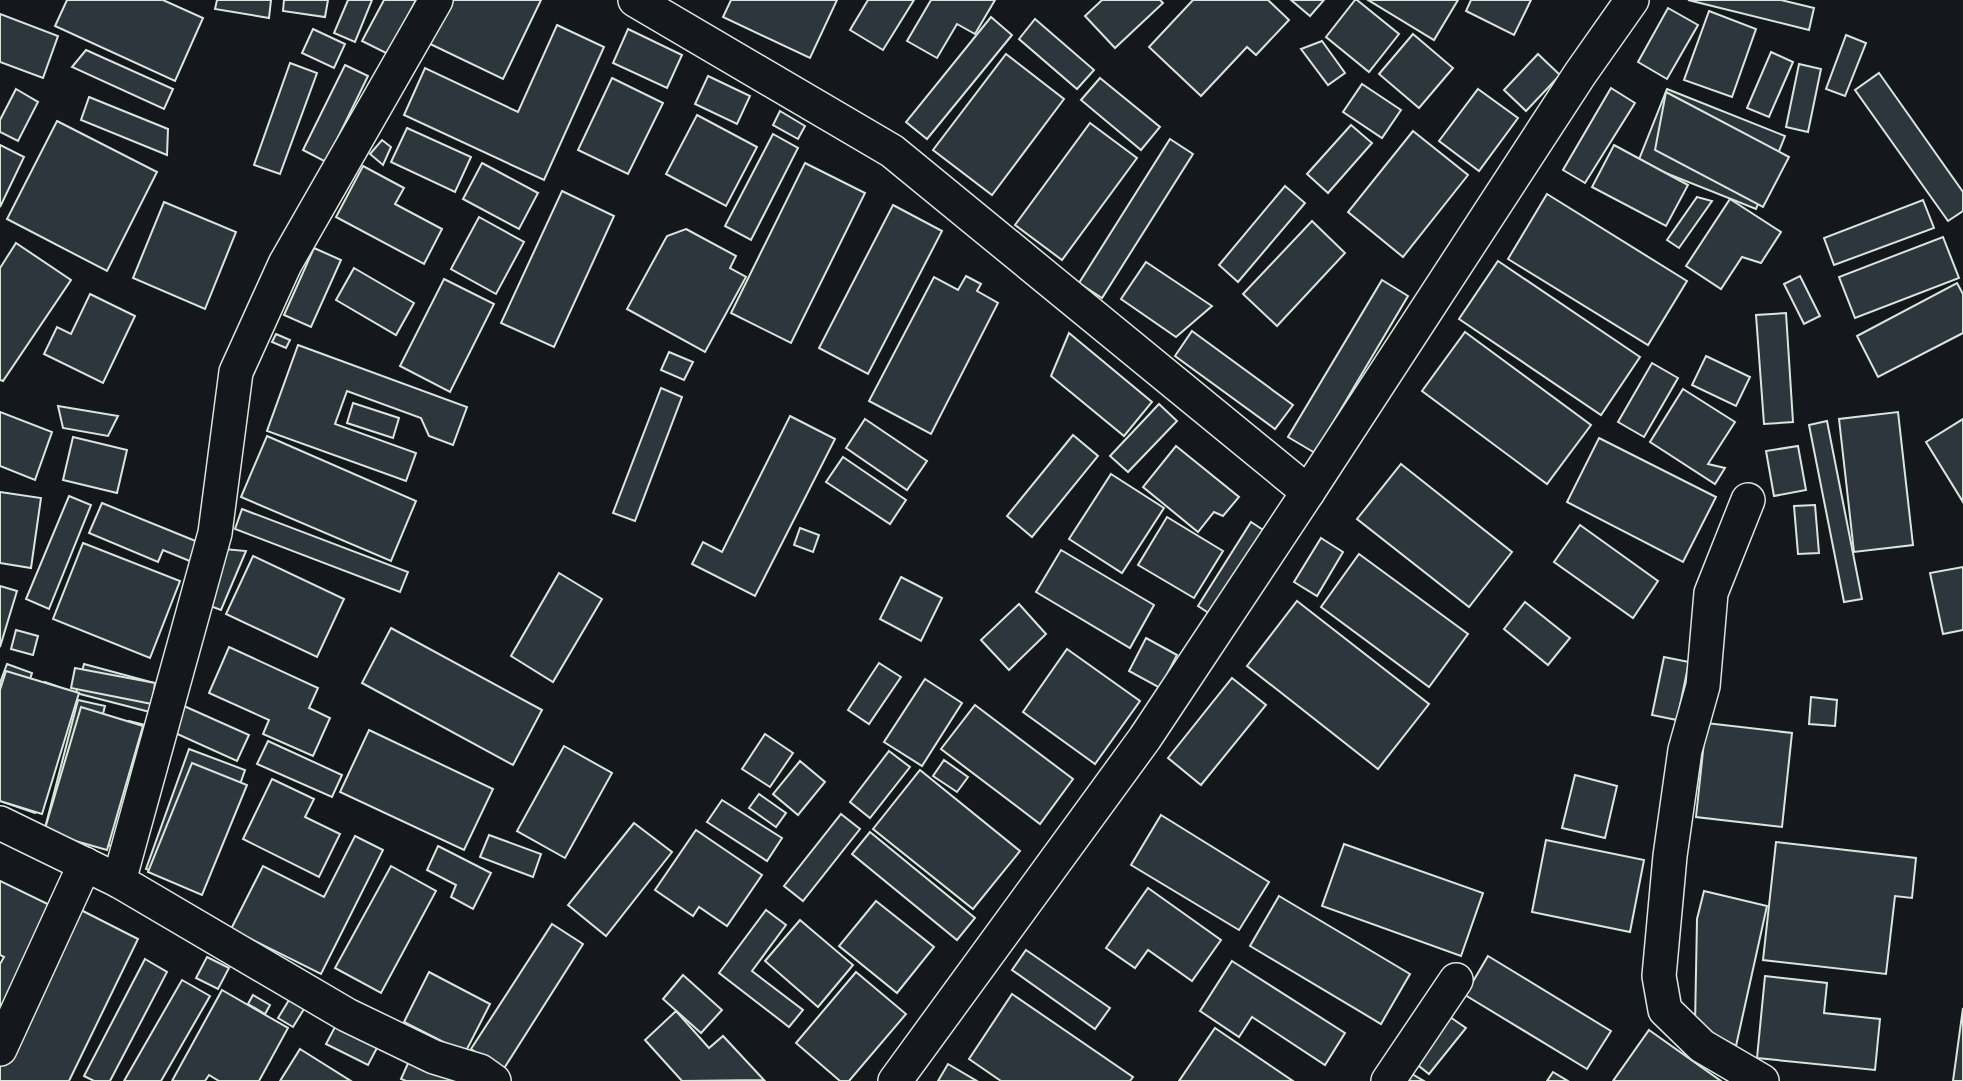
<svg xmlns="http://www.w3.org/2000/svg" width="1963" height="1081" font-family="Helvetica,sans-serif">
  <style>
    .building { fill: #2c363c; stroke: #d8e6dc; stroke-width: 2 }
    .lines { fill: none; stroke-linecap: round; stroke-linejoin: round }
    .street-casing { stroke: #d8e6dc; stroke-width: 36 }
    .street { stroke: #14181c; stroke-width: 33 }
  </style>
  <rect width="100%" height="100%" fill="#14181c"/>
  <g class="building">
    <polygon points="67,0 163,0 203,18 175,81 55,26"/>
    <polygon points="217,0 271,0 269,18 215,9"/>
    <polygon points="284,0 328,0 325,17 283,11"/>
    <polygon points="348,0 372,0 355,42 334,33"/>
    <polygon points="384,0 416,0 388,54 362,41"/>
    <polygon points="446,0 541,0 503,79 426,42"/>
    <polygon points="731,0 837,0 810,58 723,17"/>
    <polygon points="868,0 914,0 883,50 850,30"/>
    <polygon points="931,0 995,0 975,34 957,24 937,58 907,41"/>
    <polygon points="1102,0 1160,0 1163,3 1115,48 1085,16"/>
    <polygon points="1193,0 1268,0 1289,20 1256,55 1247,47 1201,96 1149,47"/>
    <polygon points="1291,0 1324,0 1310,16"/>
    <polygon points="1355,0 1357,0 1399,34 1369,72 1326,37"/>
    <polygon points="1368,0 1458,0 1434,40"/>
    <polygon points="1471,0 1531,0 1514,35 1466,11"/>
    <polygon points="1688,0 1781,0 1814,8 1809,30"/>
    <polygon points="1668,8 1698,25 1667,79 1638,62"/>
    <polygon points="1709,11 1756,29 1732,97 1684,80"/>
    <polygon points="0,14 58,36 43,78 0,62"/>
    <polygon points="991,17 1012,35 927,139 906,122"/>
    <polygon points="1035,19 1094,70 1077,89 1019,39"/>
    <polygon points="557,25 604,47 544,180 404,115 425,68 518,112"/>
    <polygon points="313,29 345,44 334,68 302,53"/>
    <polygon points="628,29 682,55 667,88 613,63"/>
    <polygon points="1413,34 1453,68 1419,108 1379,74"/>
    <polygon points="1846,35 1866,43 1845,96 1826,89"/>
    <polygon points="1322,41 1345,73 1328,85 1301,49"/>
    <polygon points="86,50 173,89 164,109 72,67"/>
    <polygon points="1771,52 1793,62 1769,117 1747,108"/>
    <polygon points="1006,54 1064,99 992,195 933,150"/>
    <polygon points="1538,54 1560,75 1526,111 1504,90"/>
    <polygon points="290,63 317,73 280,174 254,165"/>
    <polygon points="1799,64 1821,69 1808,132 1786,127"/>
    <polygon points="345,65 368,76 326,162 303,150"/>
    <polygon points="1879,73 1963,192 1963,211 1948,221 1855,90"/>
    <polygon points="708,76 750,96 737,124 695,104"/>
    <polygon points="612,78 663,103 628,174 578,150"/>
    <polygon points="1100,78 1160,127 1141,150 1081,100"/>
    <polygon points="1362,84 1401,110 1382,138 1343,112"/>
    <polygon points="1611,88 1635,103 1585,183 1563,170"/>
    <polygon points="16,89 38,102 18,141 0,132 0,120"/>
    <polygon points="1478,89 1518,118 1479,171 1439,141"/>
    <polygon points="1667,89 1785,136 1756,209 1638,162"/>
    <polygon points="1666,92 1789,157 1763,207 1655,150"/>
    <polygon points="89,97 168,129 167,155 81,120"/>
    <polygon points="780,111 805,126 798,139 773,125"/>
    <polygon points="697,115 757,147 726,206 666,174"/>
    <polygon points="57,121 157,172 107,271 7,219"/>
    <polygon points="1090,123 1137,158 1062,260 1015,225"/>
    <polygon points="1351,125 1372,143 1328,193 1307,174"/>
    <polygon points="407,128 471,157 455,192 391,162"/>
    <polygon points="1413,131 1468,175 1403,257 1348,212"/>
    <polygon points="773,134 798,148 751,240 725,226"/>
    <polygon points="1170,139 1193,154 1102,298 1079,283"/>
    <polygon points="382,140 391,147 383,165 370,154"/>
    <polygon points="0,145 24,157 0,207"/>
    <polygon points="1614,145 1688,185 1666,226 1592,187"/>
    <polygon points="482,163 538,193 519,229 463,199"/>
    <polygon points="805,163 865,193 791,343 731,313"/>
    <polygon points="363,166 404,188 395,204 442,229 424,264 336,217"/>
    <polygon points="1285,186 1305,203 1238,282 1219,265"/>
    <polygon points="562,191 614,216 554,347 501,323"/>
    <polygon points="1547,194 1687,281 1648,345 1508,259"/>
    <polygon points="1697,197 1712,201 1679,248 1667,240"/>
    <polygon points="1730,199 1781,232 1761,263 1742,257 1721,289 1686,266"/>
    <polygon points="1923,200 1934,228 1834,265 1824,238"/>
    <polygon points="164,202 236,232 205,309 133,278"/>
    <polygon points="893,205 942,231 868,374 819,348"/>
    <polygon points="479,217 524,242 496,294 451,269"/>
    <polygon points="1312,221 1345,253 1277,326 1243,294"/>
    <polygon points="686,229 736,256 730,268 746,277 705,352 627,309 667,236"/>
    <polygon points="1943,237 1959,278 1855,318 1839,277"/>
    <polygon points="16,243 71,280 3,381 0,380 0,268"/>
    <polygon points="314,248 341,260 311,327 284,315"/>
    <polygon points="1498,261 1640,357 1601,415 1459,319"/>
    <polygon points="1146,262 1212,306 1176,337 1121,299"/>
    <polygon points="354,268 414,303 396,335 336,300"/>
    <polygon points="966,276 981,284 977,291 998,303 931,434 869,401 934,277 958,290"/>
    <polygon points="1800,276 1820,316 1804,324 1784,284"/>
    <polygon points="444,279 494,304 450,392 400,366"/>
    <polygon points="1382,280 1408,296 1315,453 1288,437"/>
    <polygon points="1957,283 1963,294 1963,333 1878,377 1857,336"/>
    <polygon points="90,294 135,316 103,383 44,354 57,327 71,334"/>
    <polygon points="1786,313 1793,422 1764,424 1756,315"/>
    <polygon points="1192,331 1293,405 1275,429 1175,356"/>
    <polygon points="1465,332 1591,425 1547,484 1422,391"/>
    <polygon points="1069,333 1152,402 1124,436 1051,376"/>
    <polygon points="276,334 290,340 286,348 272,342"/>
    <polygon points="298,345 467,407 453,445 429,436 421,418 347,391 335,424 416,453 406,481 267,431"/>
    <polygon points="669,352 693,362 684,380 661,370"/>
    <polygon points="1706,356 1750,377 1736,406 1692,385"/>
    <polygon points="1652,363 1678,378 1644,437 1618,422"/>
    <polygon points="661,388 682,397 635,521 613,513"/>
    <polygon points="1683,389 1735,422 1708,464 1725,468 1715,484 1650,442"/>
    <polygon points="353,403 399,418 393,438 347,423"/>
    <polygon points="1159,404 1177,421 1128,472 1110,456"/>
    <polygon points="58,406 118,416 108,436 63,428"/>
    <polygon points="0,412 52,432 35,480 0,466"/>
    <polygon points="1898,412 1913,545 1854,552 1839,419"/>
    <polygon points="790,416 835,439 755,596 692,564 703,542 722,552"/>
    <polygon points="865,419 927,461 907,490 846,448"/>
    <polygon points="1963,419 1963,502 1926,442"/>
    <polygon points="1827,421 1862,599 1844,602 1809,425"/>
    <polygon points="1073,435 1098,456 1032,537 1007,516"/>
    <polygon points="267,436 416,501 391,561 241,497"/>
    <polygon points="73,437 127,450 117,493 63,480"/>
    <polygon points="1599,438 1716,497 1683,562 1567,502"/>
    <polygon points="1176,446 1239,497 1223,516 1214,512 1198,532 1143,487"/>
    <polygon points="1798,446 1806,490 1774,496 1766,451"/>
    <polygon points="843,457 906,500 890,524 826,482"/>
    <polygon points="1401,464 1512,552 1469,607 1357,519"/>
    <polygon points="1111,474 1164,508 1122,573 1069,539"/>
    <polygon points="0,492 41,498 31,568 0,563"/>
    <polygon points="69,496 91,505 49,609 26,599"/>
    <polygon points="102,503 198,542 197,564 163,550 158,562 89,533"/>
    <polygon points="1815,505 1819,553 1798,554 1794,506"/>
    <polygon points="242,509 408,572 400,592 235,529"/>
    <polygon points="1167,517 1223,551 1194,598 1138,565"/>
    <polygon points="1251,522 1271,535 1218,619 1198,606"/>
    <polygon points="1580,525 1658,581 1633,618 1554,562"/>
    <polygon points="800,528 819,535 813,552 794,545"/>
    <polygon points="1321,538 1343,552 1317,596 1294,582"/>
    <polygon points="83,543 180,581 150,658 53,619"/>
    <polygon points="224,549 246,551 221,610 202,603"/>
    <polygon points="1061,550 1154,605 1130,648 1036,592"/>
    <polygon points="1359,554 1468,634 1429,687 1321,607"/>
    <polygon points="253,556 344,599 317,657 226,614"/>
    <polygon points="1963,567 1963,630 1943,634 1930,573"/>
    <polygon points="559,573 602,599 553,682 511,656"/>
    <polygon points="901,577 942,598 921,641 880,619"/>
    <polygon points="0,586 17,591 0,647"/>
    <polygon points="1297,601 1429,704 1378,769 1247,666"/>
    <polygon points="1525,602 1570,638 1548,665 1504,629"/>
    <polygon points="1019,604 1046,634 1009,670 981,640"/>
    <polygon points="391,628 542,710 513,765 362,683"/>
    <polygon points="16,630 38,636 33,655 11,649"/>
    <polygon points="1146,638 1177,655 1160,688 1129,671"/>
    <polygon points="229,647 318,688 309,708 330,718 313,756 263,734 269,720 209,693"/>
    <polygon points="1067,649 1140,701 1095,764 1023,712"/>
    <polygon points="1664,657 1689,662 1677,720 1652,715"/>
    <polygon points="879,663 901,677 869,724 848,710"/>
    <polygon points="7,664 32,673 12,731 26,737 45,682 76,693 35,813 0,801 0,683"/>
    <polygon points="84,664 158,684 150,712 76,693"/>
    <polygon points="75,668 155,683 152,704 71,688"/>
    <polygon points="6,671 79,693 42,814 0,801 0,690"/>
    <polygon points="1232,678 1266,705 1201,785 1168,758"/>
    <polygon points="925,679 962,703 922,766 884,742"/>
    <polygon points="1811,697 1837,700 1835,726 1809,724"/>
    <polygon points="78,700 105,706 86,779 113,786 129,721 153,727 122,849 45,828"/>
    <polygon points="175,702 249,735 237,761 164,728"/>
    <polygon points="975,705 1073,779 1040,824 941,749"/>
    <polygon points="81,707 143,726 107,850 44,832"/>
    <polygon points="1706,723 1792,733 1782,827 1696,817"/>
    <polygon points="369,730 493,789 464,850 340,792"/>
    <polygon points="765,734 793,753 770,787 742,769"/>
    <polygon points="268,741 342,775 332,797 257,764"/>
    <polygon points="564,746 612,773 565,858 517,831"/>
    <polygon points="189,749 245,770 203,890 146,869"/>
    <polygon points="889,751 910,767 870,818 850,802"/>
    <polygon points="944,760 968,777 957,792 933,776"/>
    <polygon points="800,761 825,782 798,815 773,794"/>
    <polygon points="192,763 247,785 202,895 148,872"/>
    <polygon points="920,770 1020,851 973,909 873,829"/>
    <polygon points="1575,775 1617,786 1605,838 1562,828"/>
    <polygon points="272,779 314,799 305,817 340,834 319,877 243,839"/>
    <polygon points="759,794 786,813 776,827 749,808"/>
    <polygon points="722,800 782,838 767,861 707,822"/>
    <polygon points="841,814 860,829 803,901 784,886"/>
    <polygon points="1161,815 1269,882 1239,930 1131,865"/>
    <polygon points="634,823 672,852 606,936 568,905"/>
    <polygon points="696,830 762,875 727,926 699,907 693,916 655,890"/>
    <polygon points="870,832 975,918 957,940 852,854"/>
    <polygon points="489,835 541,854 533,877 480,857"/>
    <polygon points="355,836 383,850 321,974 231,929 263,866 324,897"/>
    <polygon points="1546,840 1644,860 1630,932 1532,912"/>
    <polygon points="1776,842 1916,858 1912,898 1895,896 1886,974 1763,960"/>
    <polygon points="1344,844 1483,893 1461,956 1322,906"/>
    <polygon points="438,846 491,873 473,909 451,897 456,885 427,870"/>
    <polygon points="391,866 436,891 381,993 335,968"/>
    <polygon points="0,881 58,909 0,1034 0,964 4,957 0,955"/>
    <polygon points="1148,888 1221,940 1192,981 1148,950 1135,968 1106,948"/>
    <polygon points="1704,891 1767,906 1736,1046 1695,1025 1697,919"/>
    <polygon points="1279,896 1410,974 1381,1024 1250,946"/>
    <polygon points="876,901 934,947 897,993 839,946"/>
    <polygon points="75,907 138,939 69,1081 0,1081 0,1061"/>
    <polygon points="766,910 786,925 752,971 803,1010 789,1027 719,973"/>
    <polygon points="800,920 853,965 818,1007 765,961"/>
    <polygon points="552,924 583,944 503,1070 471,1049"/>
    <polygon points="1026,950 1110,1008 1095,1029 1012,970"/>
    <polygon points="1488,956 1611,1031 1587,1069 1465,995"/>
    <polygon points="207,957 229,968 218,989 196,978"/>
    <polygon points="145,959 167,972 110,1081 94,1081 84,1076"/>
    <polygon points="1232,961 1345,1033 1325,1065 1252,1017 1239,1037 1200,1011"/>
    <polygon points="429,972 490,1004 465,1053 404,1022"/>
    <polygon points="856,972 906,1014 849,1081 840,1081 796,1043"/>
    <polygon points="683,975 722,1010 701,1033 663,999"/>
    <polygon points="1765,976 1827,983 1824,1013 1880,1019 1875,1070 1757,1058"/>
    <polygon points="182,980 210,996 161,1081 124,1081"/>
    <polygon points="222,990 288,1028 259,1081 219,1081 209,1075 205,1081 172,1081"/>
    <polygon points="1012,994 1133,1077 1130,1081 1001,1081 969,1059"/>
    <polygon points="253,995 270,1005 265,1014 248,1004"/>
    <polygon points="289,1000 304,1009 293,1027 278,1018"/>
    <polygon points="1963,1008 1963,1081 1953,1081"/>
    <polygon points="676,1011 709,1048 723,1036 764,1080 682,1081 645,1040"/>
    <polygon points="1450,1017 1466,1028 1429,1074 1414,1062"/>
    <polygon points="336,1025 378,1046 368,1065 326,1044"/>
    <polygon points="1215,1028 1293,1081 1179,1081"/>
    <polygon points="1649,1030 1721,1081 1613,1081"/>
    <polygon points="300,1049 351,1081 280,1081"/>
    <polygon points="409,1061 453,1080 453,1081 406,1081 401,1079"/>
    <polygon points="948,1064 977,1081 938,1081"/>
    <polygon points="1553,1072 1568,1081 1547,1081"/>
    <polygon points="1412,1074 1424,1081 1408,1081"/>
  </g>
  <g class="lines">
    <g class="street-casing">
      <g id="street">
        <polyline points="635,0 892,151 1308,492"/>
        <polyline points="1748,500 1711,593 1703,686 1685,750 1670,856 1659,976 1665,1010 1702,1046 1762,1081"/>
        <polyline points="0,823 119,881 347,1015 434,1057 480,1071 494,1081"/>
        <polyline points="119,881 215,533 236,372 285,264 436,0"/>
        <polyline points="0,1049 85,864"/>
        <polyline points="895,1081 1145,738 1308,492 1580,74 1632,0"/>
        <polyline points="1388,1081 1456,980"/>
      </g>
    </g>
    <use href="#street" class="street"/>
  </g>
</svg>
